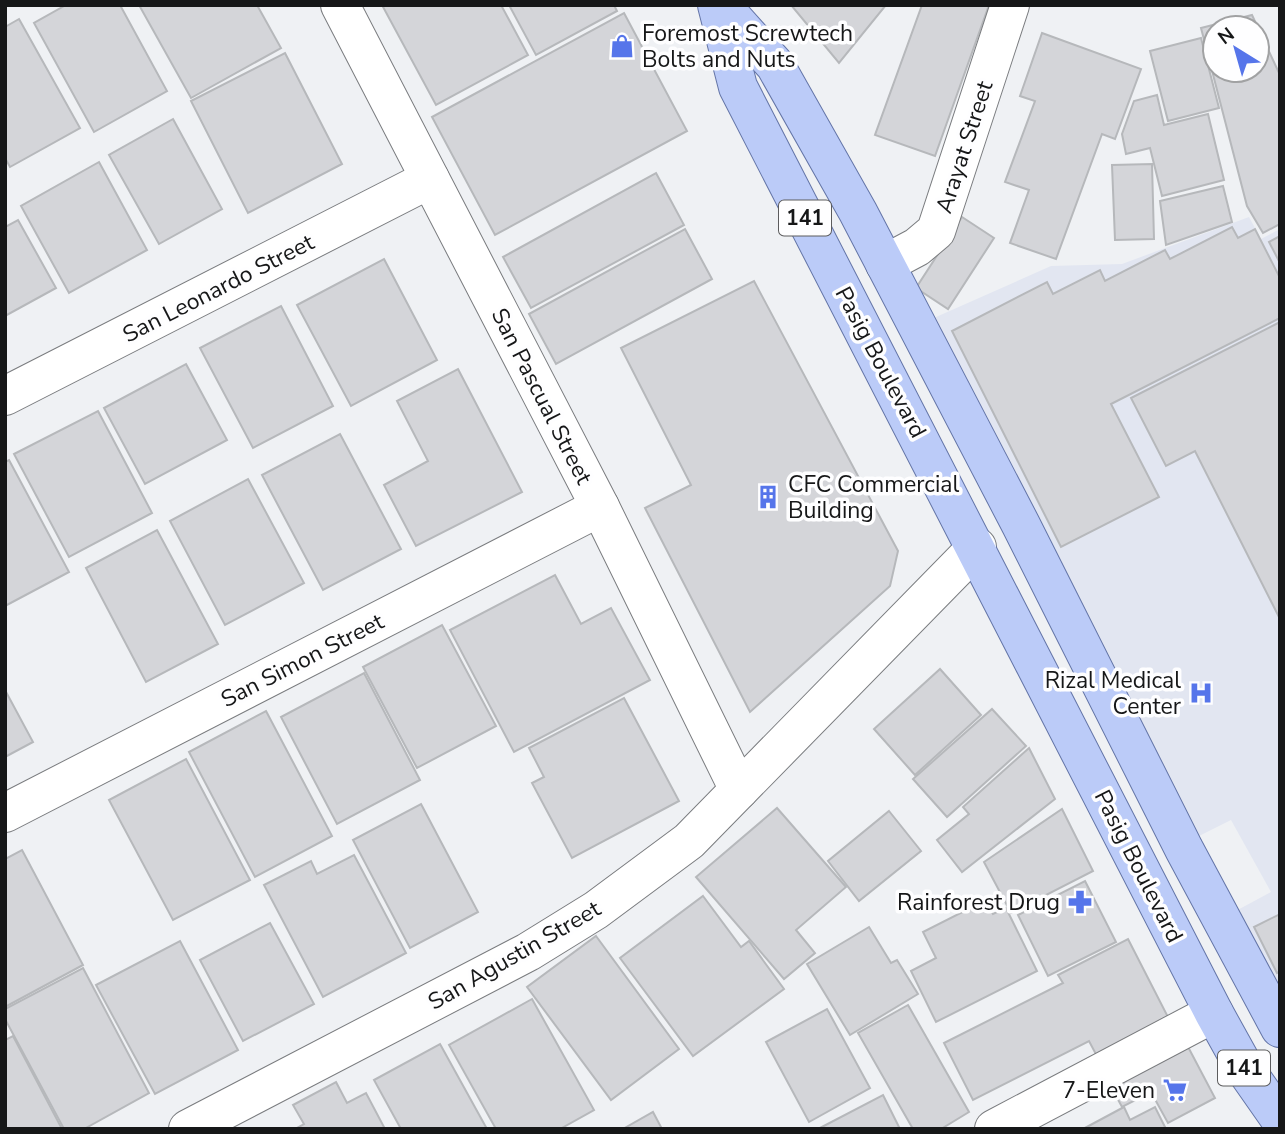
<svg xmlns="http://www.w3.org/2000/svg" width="1285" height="1134" font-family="'Nunito Sans',sans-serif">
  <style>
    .built { fill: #e2e6f1 }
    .building { fill: #d4d5d9; stroke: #b6b8bb; stroke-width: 2; fill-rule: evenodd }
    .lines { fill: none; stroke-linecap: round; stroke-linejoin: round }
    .street-casing { stroke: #7a7c7f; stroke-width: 40 }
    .primary-casing { stroke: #6475a7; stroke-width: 40 }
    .street { stroke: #fff; stroke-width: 38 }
    .primary { stroke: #bbcbf8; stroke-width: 38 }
    .labels { text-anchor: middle; stroke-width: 7; stroke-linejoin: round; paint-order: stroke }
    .shield { fill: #fefeff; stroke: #5c5c5d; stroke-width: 2 }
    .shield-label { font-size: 21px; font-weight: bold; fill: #161718 }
    .poi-label { font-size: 23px; fill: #161718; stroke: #fefeff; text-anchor: end }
    .street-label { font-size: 23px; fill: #161718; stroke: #fefeff }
  </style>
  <rect width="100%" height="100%" fill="#eff1f4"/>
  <polygon class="built" points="1249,217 1261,239 1280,229 1280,1004 1232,913 1271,892 1231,820 1195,838 927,321 1051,266 1122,264"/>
  <g class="building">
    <polygon points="66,5 120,5 167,91 94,132 34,23"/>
    <polygon points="139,5 257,5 281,48 191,98"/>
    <polygon points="382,5 501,5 528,55 436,105"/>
    <polygon points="509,5 614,5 617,11 536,55"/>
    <polygon points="791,5 886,5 839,63"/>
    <polygon points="922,5 989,5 935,156 875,135"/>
    <polygon points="624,13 687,131 495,235 432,117"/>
    <path d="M1252,15L1280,75V224L1263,233L1247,206L1201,28ZM1215,28H1257V70H1215Z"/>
    <polygon points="19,19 80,128 10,167 5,158 5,27"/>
    <polygon points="1042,33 1141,69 1115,139 1102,134 1056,259 1010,243 1029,190 1005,182 1035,101 1020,96"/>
    <polygon points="1201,38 1219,108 1168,121 1150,51"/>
    <polygon points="285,53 342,164 248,213 191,101"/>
    <polygon points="1157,95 1164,125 1208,114 1224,180 1162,196 1150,148 1126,154 1122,134 1134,101"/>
    <polygon points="173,119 222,209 159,244 109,155"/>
    <polygon points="99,162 147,250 69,293 21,206"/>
    <polygon points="1152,164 1154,239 1115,240 1112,165"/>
    <polygon points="656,173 684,225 531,308 503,257"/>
    <polygon points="1223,186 1232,222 1166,245 1160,201"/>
    <polygon points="962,217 994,238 948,309 916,288"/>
    <polygon points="18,220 56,288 5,316 5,227"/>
    <polygon points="1232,227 1238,238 1255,229 1280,278 1280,318 1111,404 1159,497 1061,547 952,331 1047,282 1053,294 1100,270 1105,281 1165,250 1170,259"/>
    <polygon points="685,229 712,279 556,364 529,314"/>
    <polygon points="1280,236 1280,263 1269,242"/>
    <polygon points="384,259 437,360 351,406 297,305"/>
    <polygon points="754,281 898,551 890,586 750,712 645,508 691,485 621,348"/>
    <polygon points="281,306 333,406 253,448 200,348"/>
    <polygon points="1280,322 1280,619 1195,451 1166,466 1131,398"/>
    <polygon points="186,364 227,440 145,484 104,408"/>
    <polygon points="458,369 522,492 416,546 384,485 428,461 397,401"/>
    <polygon points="98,411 152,513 69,557 14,454"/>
    <polygon points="340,434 401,549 323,590 262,475"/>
    <polygon points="9,460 69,572 5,606 5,462"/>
    <polygon points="248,479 304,583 225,625 170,521"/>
    <polygon points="157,530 218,644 146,682 86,568"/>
    <polygon points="555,575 581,624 611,608 650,680 514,752 450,630"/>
    <polygon points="442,625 496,726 417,768 363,667"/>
    <polygon points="940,669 981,715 915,775 874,729"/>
    <polygon points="364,673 420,780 337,824 281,717"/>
    <polygon points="5,690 33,742 5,757"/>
    <polygon points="624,698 679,801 572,858 532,783 544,777 529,748"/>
    <polygon points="992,709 1026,746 947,817 913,779"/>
    <polygon points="266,711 332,836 255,877 189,752"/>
    <polygon points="1029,748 1055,799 962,872 937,840 969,814 963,807"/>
    <polygon points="186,759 250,880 173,920 109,800"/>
    <polygon points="421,804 478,912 410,948 353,840"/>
    <polygon points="777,808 846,887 796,930 815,953 784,979 696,877"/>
    <polygon points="1062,809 1093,871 1011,913 984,862"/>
    <polygon points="889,811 921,851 859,901 828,861"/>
    <polygon points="22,850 83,965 5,1007 5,859"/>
    <polygon points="354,855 406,953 323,997 264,885 311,861 317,874"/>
    <polygon points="1085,881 1116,942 1048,976 1018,915"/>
    <polygon points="703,896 741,947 749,941 784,989 693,1056 620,958"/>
    <polygon points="986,900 993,914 1006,908 1037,971 936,1022 911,971 936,958 923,932"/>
    <polygon points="1280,914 1280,971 1277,973 1254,927"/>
    <polygon points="270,923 314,1004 243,1041 200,960"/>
    <polygon points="869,927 891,963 897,960 918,994 850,1035 807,964"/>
    <polygon points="596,936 679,1049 611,1100 527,987"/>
    <polygon points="1128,939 1171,1023 1099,1060 1089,1041 973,1100 944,1043 1063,983 1058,975"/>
    <polygon points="180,941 238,1050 155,1094 96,985"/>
    <polygon points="83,968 149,1093 84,1129 64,1129 5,1019 5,1009"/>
    <polygon points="532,999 594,1110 560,1129 496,1129 449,1045"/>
    <polygon points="908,1005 969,1112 941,1129 913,1129 858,1033"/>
    <polygon points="827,1009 870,1088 809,1122 766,1042"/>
    <polygon points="13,1036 62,1129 5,1129 5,1040"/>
    <polygon points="1186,1043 1215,1098 1168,1123 1151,1092 1122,1107 1110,1085"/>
    <polygon points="440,1044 487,1129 401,1129 374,1080"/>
    <polygon points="336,1082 347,1103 366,1093 385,1129 295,1129 304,1124 293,1105"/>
    <polygon points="883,1095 900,1129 818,1129"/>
    <polygon points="1124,1107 1130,1120 1155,1107 1166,1129 1083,1129"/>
    <polygon points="653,1112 662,1129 623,1129"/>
  </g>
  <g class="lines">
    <g class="street-casing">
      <g id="street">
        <polyline points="340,5 600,507 739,790"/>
        <polyline points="885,264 917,247 936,231 1010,5"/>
        <polyline points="5,396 430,179"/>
        <polyline points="5,813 600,507"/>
        <polyline points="188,1129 528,952 596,910 689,841 977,547"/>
        <polyline points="994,1129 1214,1013"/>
      </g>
    </g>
    <g class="primary-casing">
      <g id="primary">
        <polyline points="717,5 738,87 1214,1013 1245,1069 1280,1119"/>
        <polyline points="721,5 775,65 858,212 1021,525 1184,849 1280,1028"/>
      </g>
    </g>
    <use href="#street" class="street"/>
    <use href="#primary" class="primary"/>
  </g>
  <defs>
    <g id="shop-bare" transform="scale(1.89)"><path d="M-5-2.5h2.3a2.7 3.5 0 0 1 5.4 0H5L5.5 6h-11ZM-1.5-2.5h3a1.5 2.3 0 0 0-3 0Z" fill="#5675ea" stroke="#fefeff" stroke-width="2.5" paint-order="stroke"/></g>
    <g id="building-bare" transform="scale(1.89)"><path d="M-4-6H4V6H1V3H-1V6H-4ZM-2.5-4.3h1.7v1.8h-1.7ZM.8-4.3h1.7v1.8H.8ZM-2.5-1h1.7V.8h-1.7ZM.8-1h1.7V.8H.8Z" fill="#5675ea" stroke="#fefeff" stroke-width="2.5" paint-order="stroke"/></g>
    <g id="hospital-bare" transform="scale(1.89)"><path d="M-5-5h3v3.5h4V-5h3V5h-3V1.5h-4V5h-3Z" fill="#5675ea" stroke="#fefeff" stroke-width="2.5" paint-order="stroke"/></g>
    <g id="pharmacy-bare" transform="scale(1.89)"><path d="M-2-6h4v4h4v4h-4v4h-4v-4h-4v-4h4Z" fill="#5675ea" stroke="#fefeff" stroke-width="2.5" paint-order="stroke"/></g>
    <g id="supermarket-bare" transform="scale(1.89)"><path d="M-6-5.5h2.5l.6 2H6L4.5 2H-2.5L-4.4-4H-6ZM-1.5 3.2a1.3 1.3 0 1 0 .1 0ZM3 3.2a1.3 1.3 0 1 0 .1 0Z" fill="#5675ea" stroke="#fefeff" stroke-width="2.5" paint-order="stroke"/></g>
  </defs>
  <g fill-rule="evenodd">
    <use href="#shop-bare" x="622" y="46"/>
    <use href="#building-bare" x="768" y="497"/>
    <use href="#hospital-bare" x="1201" y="693"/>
    <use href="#pharmacy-bare" x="1080" y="902"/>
    <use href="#supermarket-bare" x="1175" y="1090"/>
  </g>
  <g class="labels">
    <g class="shield">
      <rect x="779" y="200.5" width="52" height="35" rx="5"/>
      <rect x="1218" y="1050.5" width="52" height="35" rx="5"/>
    </g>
    <g class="shield-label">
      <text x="805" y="225">141</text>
      <text x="1244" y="1075">141</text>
    </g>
    <g class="poi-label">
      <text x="642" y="41" text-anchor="start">Foremost Screwtech<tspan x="642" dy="26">Bolts and Nuts</tspan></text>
      <text x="788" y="492" text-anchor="start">CFC Commercial<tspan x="788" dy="26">Building</tspan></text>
      <text x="1181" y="688">Rizal Medical<tspan x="1181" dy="26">Center</tspan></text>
      <text x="1060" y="910">Rainforest Drug</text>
      <text x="1155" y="1098">7-Eleven</text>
    </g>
    <g class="street-label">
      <text transform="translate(964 147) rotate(-72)" y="8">Arayat Street</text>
      <text transform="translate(218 288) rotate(-27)" y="8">San Leonardo Street</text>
      <text transform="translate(881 362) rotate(62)" y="8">Pasig Boulevard</text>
      <text transform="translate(542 396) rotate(63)" y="8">San Pascual Street</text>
      <text transform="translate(302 660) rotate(-27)" y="8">San Simon Street</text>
      <text transform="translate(1139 866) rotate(63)" y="8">Pasig Boulevard</text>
      <text transform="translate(514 955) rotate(-30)" y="8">San Agustin Street</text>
    </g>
  </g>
  <rect width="1285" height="1134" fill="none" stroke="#161718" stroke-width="14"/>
  <g transform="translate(1236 49) rotate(323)"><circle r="33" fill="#fefeff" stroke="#a1a2a3" stroke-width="2"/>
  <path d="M0-5L12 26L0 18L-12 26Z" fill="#5675ea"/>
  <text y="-10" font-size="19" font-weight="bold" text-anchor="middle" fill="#161718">N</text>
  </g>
</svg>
